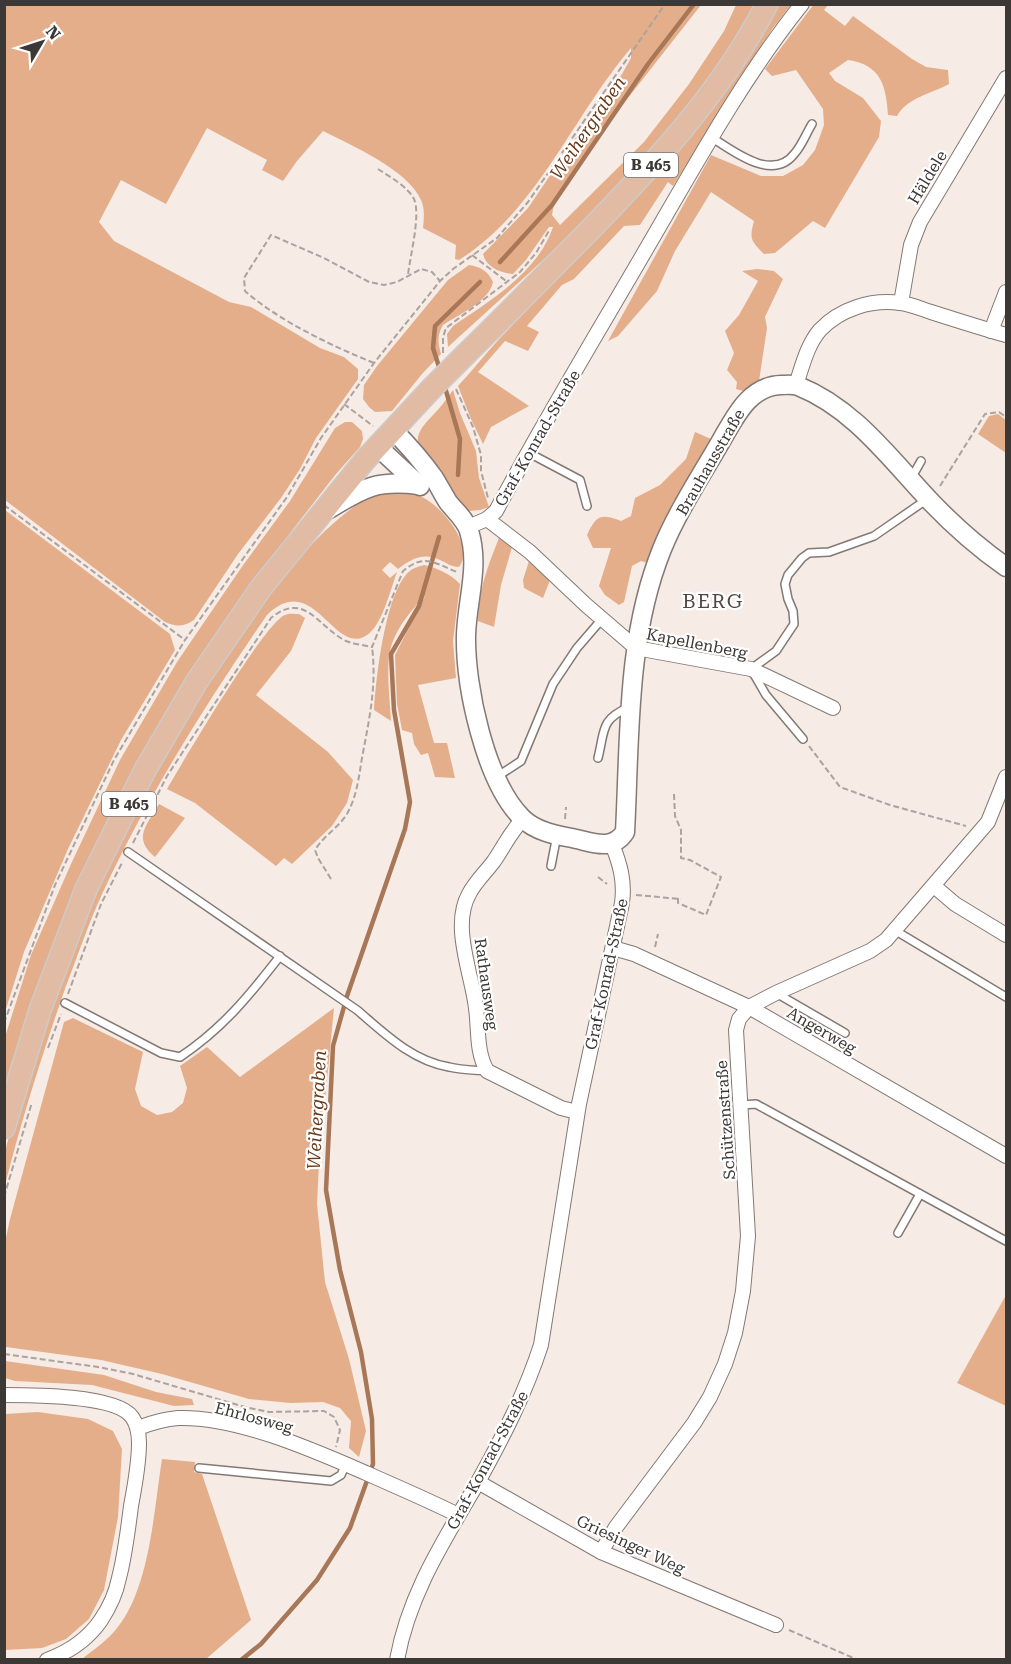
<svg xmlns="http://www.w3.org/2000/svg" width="1011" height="1664" font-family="'Roboto Serif',serif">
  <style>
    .green { fill: #e5ae8b }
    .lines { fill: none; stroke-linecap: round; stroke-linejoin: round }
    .stream { stroke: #a87758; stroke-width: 4.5 }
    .lane-casing { stroke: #837974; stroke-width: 10 }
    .street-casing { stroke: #837974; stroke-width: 16 }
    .secondary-casing { stroke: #837974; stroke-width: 21 }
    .primary-casing { stroke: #cccbcb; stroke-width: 24 }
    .path { stroke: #aba39e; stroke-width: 2; stroke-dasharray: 6 3; stroke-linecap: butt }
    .lane { stroke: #fff; stroke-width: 7 }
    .street { stroke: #fff; stroke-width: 14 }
    .secondary { stroke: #fff; stroke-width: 18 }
    .primary { stroke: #e1bba3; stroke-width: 21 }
    .primary-bridge-casing { stroke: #cccbcb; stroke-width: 24; stroke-linecap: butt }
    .primary-bridge { stroke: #e1bba3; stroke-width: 21 }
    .labels { text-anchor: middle; stroke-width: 4.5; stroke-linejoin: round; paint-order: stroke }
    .shield { fill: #fff; stroke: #767472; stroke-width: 1.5 }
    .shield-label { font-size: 15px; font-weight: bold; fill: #3c3836 }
    .street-label { font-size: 16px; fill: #3c3836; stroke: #fff }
    .water-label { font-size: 18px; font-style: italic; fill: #683a1a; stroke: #fff }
    .quarter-label { font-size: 20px; letter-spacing: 1.5px; fill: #524944; stroke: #fff }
  </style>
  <rect width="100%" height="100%" fill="#f6ebe5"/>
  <g class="green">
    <path d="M814,4L828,5L824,10L845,26L853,16L912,59L926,67L948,70L949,84C931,94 908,97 897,116L888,115C886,85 881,65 848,60L829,73L835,81L863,98L881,121L879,137L825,228L813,221L775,253L764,254C751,241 749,239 754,221L711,192L675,251L657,291L618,336L608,341L711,155L761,176H783L803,165L815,150L824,125L823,109L796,70L772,76L765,69Z"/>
    <path d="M4,5H701L624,103L555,199L552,215L560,225L644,142L689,84L724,31L736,5H757C686,139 559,245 448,347L447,334L453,326C490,301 538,272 553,227H549L526,260L513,274C500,273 486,267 483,254L528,208L572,143L622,74L631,58V48C572,117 538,210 459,260L455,259L456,245L423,228C424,218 425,209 421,200C408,170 351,145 323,131L297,161L283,181L262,170L267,160L207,128L166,204L121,180L99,222L114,241L229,302L251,307L320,348L344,357L358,369V379L316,438L300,469L281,498L238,554L194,620C183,627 176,627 165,622L5,500Z"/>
    <path d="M778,5H791L773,28L673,186L668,182L640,225L624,226L574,279L562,285L527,326L539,332L528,351L505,341L478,372L529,406L491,427L483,444L471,419L458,386C472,371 485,354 500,338C530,307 561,275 592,244C661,171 735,96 778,5Z"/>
    <path d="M469,265C481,267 488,271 493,282C489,302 459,314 443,325C437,335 438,343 441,354L422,374L392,411L375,412L369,407L363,399L364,385L377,366L448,280Z"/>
    <polygon points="757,269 774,271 783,279 765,317 767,328 759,381 743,391 736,389 737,382 727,370 734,353 725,331 739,315 758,281 742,271"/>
    <path d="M453,390L460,413L476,451L479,478L489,507L480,510L469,511L463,505L420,452C413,434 423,426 434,414C441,407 447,398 453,390Z"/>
    <polygon points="998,414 1006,420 1006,453 978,434 989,416"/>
    <polygon points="345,422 352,422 362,431 363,439 360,447 336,474 294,528 238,604 189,678 5,1094 5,1037 31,955 71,864 120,760 177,662 241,568 290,501 335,428"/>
    <path d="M695,432L711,439L686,483L648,563L641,561L632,566L624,602L619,605L605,595L599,586L611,548H593L587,535C596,516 600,513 621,521L631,516L635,498L660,485L686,459Z"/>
    <path d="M379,491C393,492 407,491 420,496C440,504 476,546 459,567C451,567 447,563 440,560C423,552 411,559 398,569L390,562L382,570L390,578L397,572C391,588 382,626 367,635C334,658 314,569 267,615C206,704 148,795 103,892C89,922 78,955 66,986C43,1052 22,1118 5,1185C5,1175 3,1164 5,1154C7,1141 12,1127 16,1115C26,1080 37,1045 50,1011C101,871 166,735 255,615C289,568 327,519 379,491Z"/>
    <polygon points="5,510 170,634 175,650 121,740 68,849 24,952 5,1012"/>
    <path d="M499,538L512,547L501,585L494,627L478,621C478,592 488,565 499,538Z"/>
    <polygon points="529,561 550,580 543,598 524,588 523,580"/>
    <path d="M424,565C437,568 451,574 460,584L453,641L456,678L418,685L434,743H447L455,778L435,777L428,753L421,755L414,744L412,733L402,730L397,704L395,655L425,596C411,610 394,631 390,651C386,670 390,701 391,721L374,710C376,680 385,589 411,570C414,568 420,566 424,565Z"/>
    <path d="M299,614L305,618L291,651L256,695L328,752L353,780L347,803L332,826L292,864L284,858L276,866L195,803L167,789C182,763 265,622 285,615C289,613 295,614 299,614Z"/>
    <path d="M159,804L185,818L155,857C132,838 147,825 159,804Z"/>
    <polygon points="334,1008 319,1163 317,1204 325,1282 349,1359 366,1431 359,1457 349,1448 351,1421 340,1408 323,1402 291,1403 249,1399 162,1374 101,1360 6,1347 4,1345 4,1247 10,1219 64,1022 73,1018 143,1052 135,1089 141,1106 157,1115 172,1112 183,1103 187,1088 180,1066 207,1047 240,1077"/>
    <polygon points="1006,1295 1006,1406 957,1383"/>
    <polygon points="5,1361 104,1375 156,1392 192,1399 194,1405 174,1406 92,1385 15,1381 5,1378"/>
    <polygon points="38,1412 88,1419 113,1431 122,1449 118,1517 104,1590 89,1619 66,1639 42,1648 5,1650 5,1414"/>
    <path d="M162,1459L195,1462L194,1472L202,1474L251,1620L206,1659H82C93,1650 108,1640 117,1628C150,1588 154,1509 162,1459Z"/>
  </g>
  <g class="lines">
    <g class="stream">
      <polyline points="500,262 552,205 648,64 694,4"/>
      <polyline points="440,370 433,348 435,326 480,282"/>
      <polyline points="444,384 460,439 458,475"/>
      <polyline points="241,1660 261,1644 317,1580 350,1528 373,1464 372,1419 361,1352 340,1270 326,1190 333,1046 347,996 405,829 410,802 394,710 391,654 419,606 439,537"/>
    </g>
    <g class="lane-casing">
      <g id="lane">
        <path d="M711,137C733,151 773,183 795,153C802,145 806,134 812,124"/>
        <polyline points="529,453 580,480 587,506"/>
        <polyline points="912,477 921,461"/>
        <polyline points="803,739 766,695 751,669 776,651 794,624 793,611 788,599 785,584 788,575 802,558 809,553 829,552 874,536 926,500"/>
        <path d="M598,758C605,730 600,720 629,707"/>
        <polyline points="498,776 521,761 553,684 577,648 602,619"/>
        <path d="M128,852L357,1010C384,1033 412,1061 449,1067C461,1070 474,1070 487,1071"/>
        <polyline points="551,866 557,835"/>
        <polyline points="896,931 1006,997"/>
        <polyline points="776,993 845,1033"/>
        <path d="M65,1003L161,1053L180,1057C222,1029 249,996 280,956"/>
        <polyline points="741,1105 756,1104 1006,1241"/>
        <polyline points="898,1233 920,1194"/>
        <polyline points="199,1468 331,1481 341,1475 346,1464"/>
      </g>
    </g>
    <g class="street-casing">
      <g id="street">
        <polyline points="901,303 911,245 920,222 1006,78"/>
        <polyline points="991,331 1006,292"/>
        <path d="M796,385C802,367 807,345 820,330C840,309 871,299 900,303C911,304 921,309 931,312C956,320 981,328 1006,335"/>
        <polyline points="487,519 530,552 586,605 636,648 751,669 833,708"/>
        <path d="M468,527L487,519L496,511C544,421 597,334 648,246C696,164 742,79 802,4"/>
        <path d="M523,819C509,834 505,845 494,861C486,872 475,882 469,894C451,926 472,974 476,1008C479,1030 476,1051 487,1071L561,1108L577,1112"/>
        <polyline points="934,886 955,904 1006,935"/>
        <polyline points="613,948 634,954 749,1007 1006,1156"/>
        <path d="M4,1395C31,1395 116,1395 132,1417C137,1424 139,1434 139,1443C139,1464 135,1485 131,1506C128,1530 125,1555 119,1578C116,1593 109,1608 101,1620C88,1639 69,1652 47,1660"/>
        <path d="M138,1428C151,1423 164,1419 178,1418C236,1416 313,1450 366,1473C397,1487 428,1500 458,1515"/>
        <polyline points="478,1482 601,1552 776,1625"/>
        <polyline points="601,1552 616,1527 694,1423 710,1397 725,1364 735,1333 743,1291 748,1236 736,1030 739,1019 749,1007 776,993 870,951 886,940 988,822 1006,777"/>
        <path d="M397,1660C409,1593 445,1539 478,1482C503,1437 525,1394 541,1345L579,1104L622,903C625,881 620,864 612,844"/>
      </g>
    </g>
    <g class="secondary-casing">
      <g id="secondary">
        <path d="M393,430C408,445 422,461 434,478C439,486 443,494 448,502C455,511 466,520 469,531C480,566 467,600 466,635C465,686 485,781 522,818C535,831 555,835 572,838C592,842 612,852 625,832C630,738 626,638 662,549C677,512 701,476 721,441C735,417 749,386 781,385C786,385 793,384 798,386C854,408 891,460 931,502C954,526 979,548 1006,567"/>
        <polyline points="378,447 420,486"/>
        <path d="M329,509C365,487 377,480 419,485"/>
      </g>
    </g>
    <g class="primary-casing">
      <g id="primary">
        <path d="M467,353C508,313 547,273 587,233C655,163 722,92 767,4"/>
        <polyline points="4,1128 40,1010 86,889 145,770 197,681 261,588 365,460 432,388"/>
      </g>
    </g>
    <g class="path">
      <path d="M378,169C390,177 407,186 414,199C421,215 410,256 408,275"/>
      <polyline points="472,255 506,281"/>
      <polyline points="443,353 443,337 446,328 520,272 536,253 550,229"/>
      <path d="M374,363C332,346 279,321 245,291L244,278L271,235L324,258L369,282L384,285L397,282L421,269L432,272L440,281"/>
      <polyline points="456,389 473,427 481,455 481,471 488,498"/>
      <polyline points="344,404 373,426"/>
      <polyline points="940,486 985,414 999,412 1006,417"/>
      <polyline points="4,505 185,640"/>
      <polyline points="809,746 840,787 890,805 966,826"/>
      <polyline points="674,794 675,816 681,830 681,858 690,860 721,877 706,915 678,903 678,898"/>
      <polyline points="565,819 566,807"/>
      <path d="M133,843L167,776L271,618C304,591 317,625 344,640C352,644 363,645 372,647L403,571C425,553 434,563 457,572"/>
      <polyline points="598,877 607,884"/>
      <path d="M331,879L318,858L315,850C324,835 340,827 348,812C357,795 359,776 362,758C369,720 377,686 372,647"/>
      <polyline points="636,895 681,899"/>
      <polyline points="655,947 658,934"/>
      <polyline points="68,994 101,904 123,861"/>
      <polyline points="4,1023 55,885 114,760 185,640 287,497 321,438 374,363 440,281 453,269 497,238 528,202 665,4"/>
      <polyline points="48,1048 61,1014"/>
      <polyline points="4,1197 32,1102"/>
      <polyline points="4,1354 98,1367 133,1374 245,1407 269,1412 324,1411 334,1417 340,1430 336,1447"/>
      <polyline points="789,1630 858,1660"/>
    </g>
    <use href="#lane" class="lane"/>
    <use href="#street" class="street"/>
    <use href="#secondary" class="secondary"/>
    <use href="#primary" class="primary"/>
    <g class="primary-bridge-casing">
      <polyline id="primary-bridge" points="432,388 467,353"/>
    </g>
    <use href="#primary-bridge" class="primary-bridge"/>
  </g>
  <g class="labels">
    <g class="shield">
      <rect x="624" y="153" width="54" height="24" rx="4.5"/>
      <rect x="102" y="792" width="54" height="24" rx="4.5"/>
    </g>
    <g class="shield-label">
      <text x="651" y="170">B 465</text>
      <text x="129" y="809">B 465</text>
    </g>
    <g class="street-label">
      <text transform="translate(927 177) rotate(-59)" y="6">Häldele</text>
      <text transform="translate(537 438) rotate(-60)" y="6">Graf-Konrad-Straße</text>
      <text transform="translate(710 462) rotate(-60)" y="6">Brauhausstraße</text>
      <text transform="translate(697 643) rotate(11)" y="6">Kapellenberg</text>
      <text transform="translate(606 974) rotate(-78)" y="6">Graf-Konrad-Straße</text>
      <text transform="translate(487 984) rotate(82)" y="6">Rathausweg</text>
      <text transform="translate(822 1030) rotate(30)" y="6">Angerweg</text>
      <text transform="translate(725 1120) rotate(-94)" y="6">Schützenstraße</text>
      <text transform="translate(254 1417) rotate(15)" y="6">Ehrlosweg</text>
      <text transform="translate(487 1460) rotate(-62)" y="6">Graf-Konrad-Straße</text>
      <text transform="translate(631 1544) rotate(25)" y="6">Griesinger Weg</text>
    </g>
    <g class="water-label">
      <text transform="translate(588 128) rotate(-56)" y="6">Weihergraben</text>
      <text transform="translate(317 1110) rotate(-87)" y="6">Weihergraben</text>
    </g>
    <g class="quarter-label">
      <text x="713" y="608">BERG</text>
    </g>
  </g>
  <rect width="1011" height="1664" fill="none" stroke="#3c3836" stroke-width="12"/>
  <g transform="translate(42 42) rotate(51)" stroke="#ffffff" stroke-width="4.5" paint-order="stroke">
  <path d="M0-4.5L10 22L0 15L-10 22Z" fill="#3c3836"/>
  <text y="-9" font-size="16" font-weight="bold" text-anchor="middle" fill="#3c3836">N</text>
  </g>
</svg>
